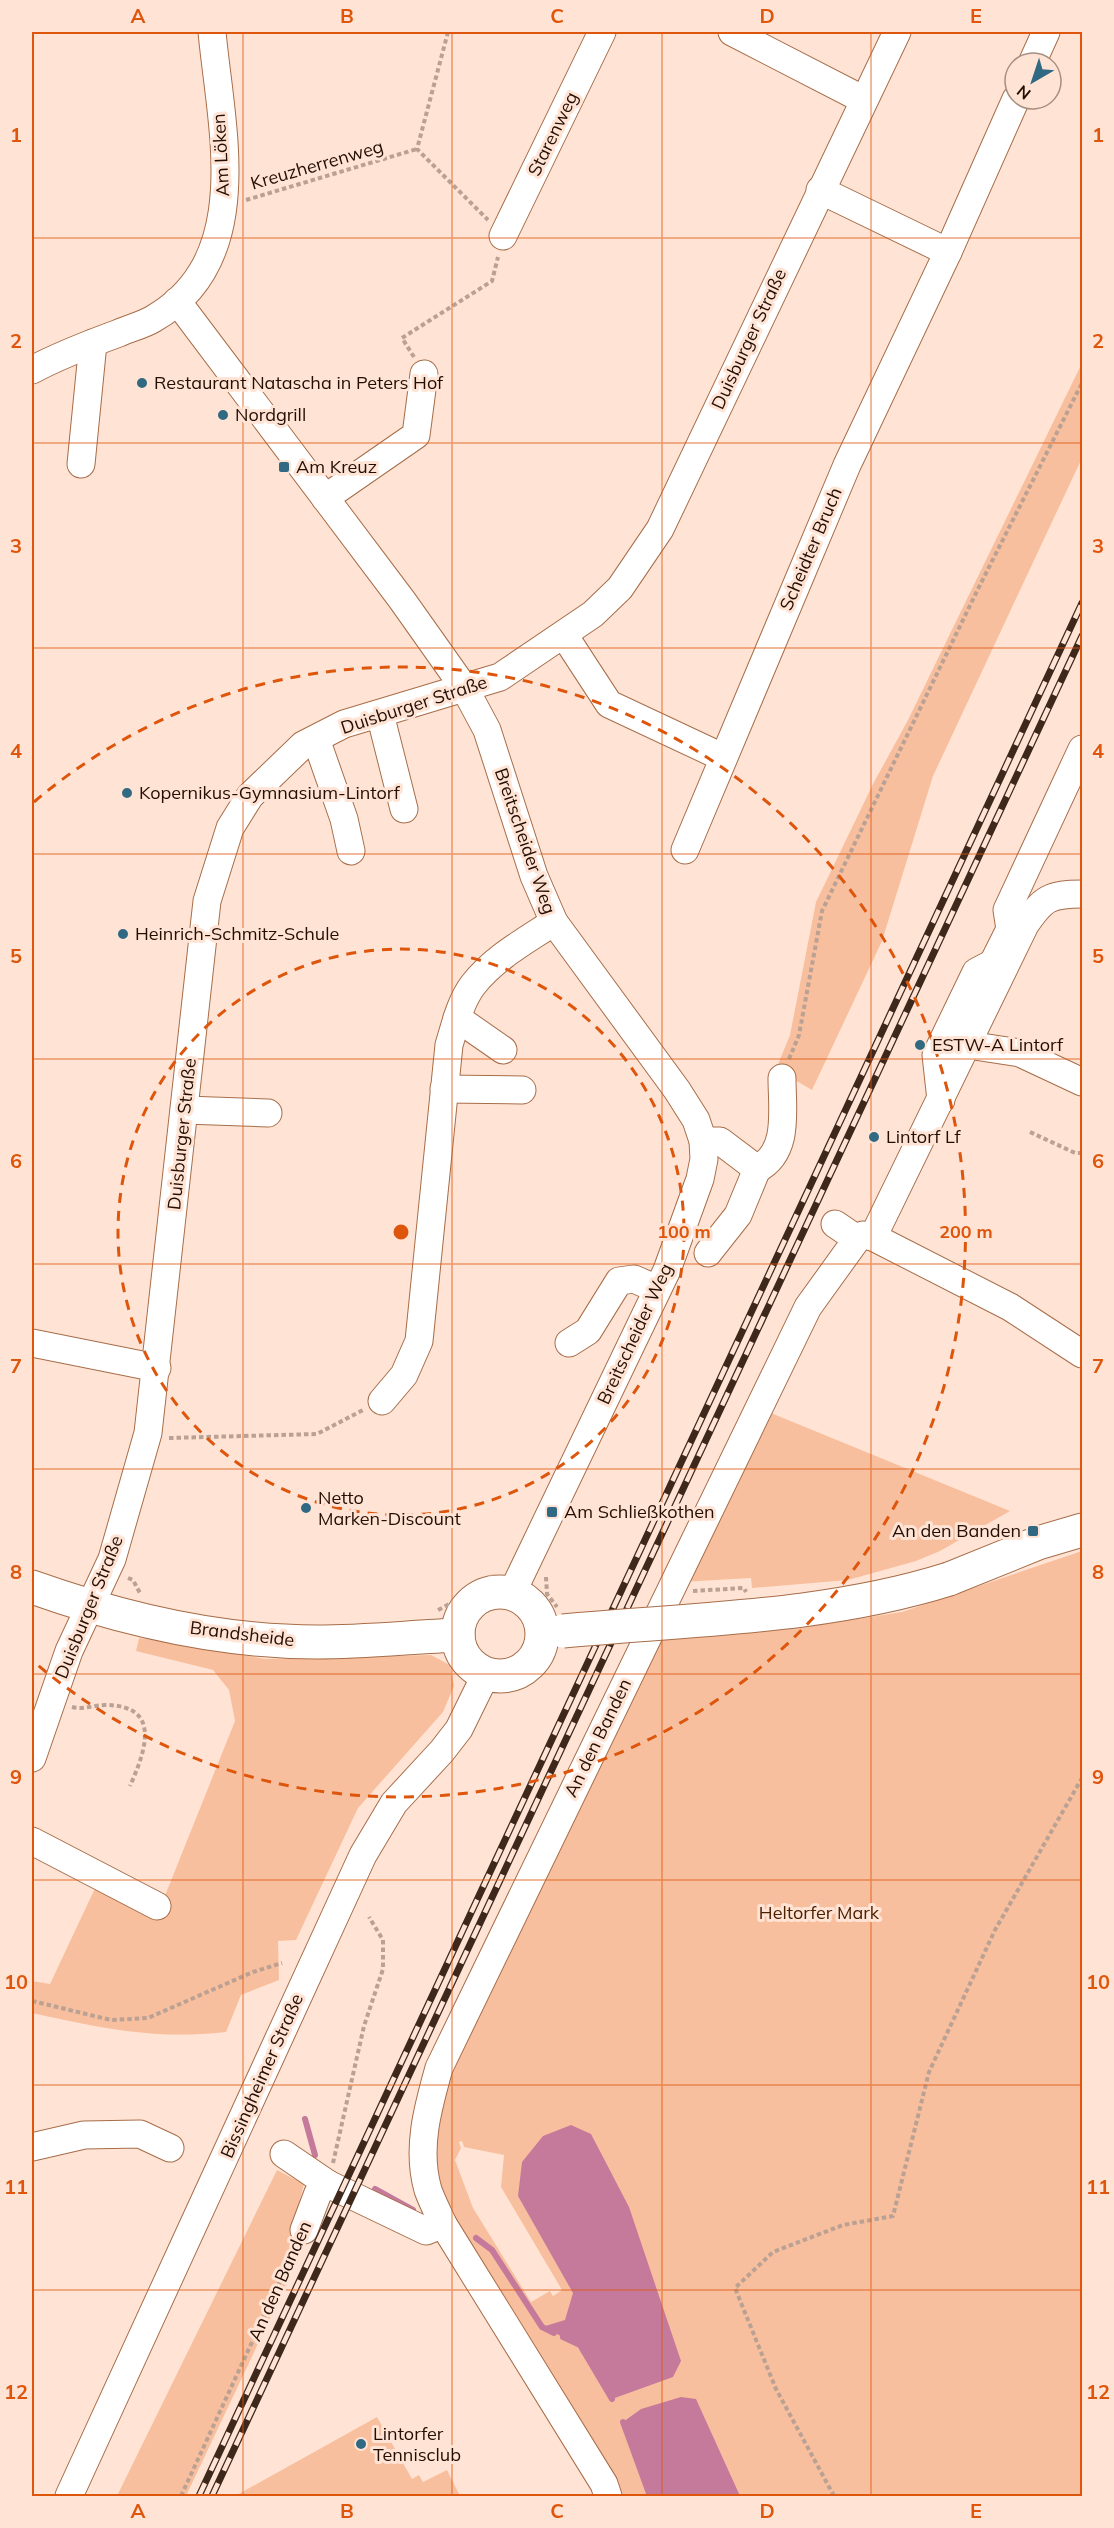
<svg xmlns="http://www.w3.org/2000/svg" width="1114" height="2528" font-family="Mulish,sans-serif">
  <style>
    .green { fill: #f8bf9e; fill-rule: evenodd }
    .water { fill: #c57a9c }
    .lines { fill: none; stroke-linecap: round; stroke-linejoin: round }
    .stream { stroke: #c57a9c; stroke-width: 6 }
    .minor-casing { stroke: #a76d49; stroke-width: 29 }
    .major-casing { stroke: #a76d49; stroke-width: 35 }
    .path { stroke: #baa193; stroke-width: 4; stroke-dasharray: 4.5 3; stroke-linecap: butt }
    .minor { stroke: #fff; stroke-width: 27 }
    .major { stroke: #fff; stroke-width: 33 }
    .rail-casing { stroke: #3e281c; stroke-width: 7 }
    .rail { stroke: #ffe4d5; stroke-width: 4.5; stroke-dasharray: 14; stroke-linecap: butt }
    .major-bridge-casing { stroke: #a76d49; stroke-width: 35; stroke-linecap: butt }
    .major-bridge { stroke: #fff; stroke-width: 33 }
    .grid { fill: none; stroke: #de550c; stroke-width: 1.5; stroke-opacity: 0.55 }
    .ring { fill: none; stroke: #de550c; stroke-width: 3; stroke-dasharray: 10 8 }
    .poi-dot { fill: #316983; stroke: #ffe4d5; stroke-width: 2 }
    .labels { text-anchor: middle; stroke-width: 6; stroke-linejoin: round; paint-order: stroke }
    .street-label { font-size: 18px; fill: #240e02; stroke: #ffe4d5 }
    .poi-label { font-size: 18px; fill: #240e02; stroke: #ffe4d5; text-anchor: start }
    .park-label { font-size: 18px; fill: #4d2000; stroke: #ffe4d5 }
    .centre { fill: #de550c; stroke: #ffe4d5; stroke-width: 3 }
    .ring-label { font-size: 18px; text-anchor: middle; font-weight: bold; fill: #de550c; stroke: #ffe4d5; stroke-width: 6; stroke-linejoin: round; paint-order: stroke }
    .neatline { fill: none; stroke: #de550c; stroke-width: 2 }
    .grid-label { font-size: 20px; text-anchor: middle; font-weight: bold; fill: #de550c }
  </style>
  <rect width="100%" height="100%" fill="#ffe4d5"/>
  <g class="green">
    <polygon points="1082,363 1082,458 933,776 882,941 812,1090 776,1069 790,1035 816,902 873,784 908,720"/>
    <polygon points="766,1411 1010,1511 940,1551 916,1561 848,1580 752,1588 751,1578 681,1582"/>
    <path d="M1082,1551V2496H619L590,2436L466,2243L438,2177L436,2149L446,2086L540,1882L658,1639L800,1628L902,1612ZM462,2141L464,2147L504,2155L501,2187L562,2290L553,2296L550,2291L531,2302L473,2208L455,2160L461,2148L459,2142Z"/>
    <path d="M139,1638L266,1659L431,1655L450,1665L454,1686L443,1712L358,1808L296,1940L278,1941L279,1980L241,1995L226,2032C152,2040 102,2028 32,2013V1981L50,1984L97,1884L156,1918L235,1721L229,1690L213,1670L136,1651Z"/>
    <polygon points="277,2170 304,2184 293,2226 309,2236 186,2496 117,2496"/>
    <polygon points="377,2417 412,2479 419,2475 423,2482 447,2470 460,2496 235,2496"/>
  </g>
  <g class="water">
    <polygon points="571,2125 591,2134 629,2207 681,2361 673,2377 612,2399 580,2345 542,2327 565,2320 573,2293 518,2196 522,2162 543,2136"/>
    <polygon points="681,2397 696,2399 740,2496 650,2496 623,2422 641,2409"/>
  </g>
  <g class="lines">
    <g class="stream">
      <polyline points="305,2119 315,2155"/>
      <polyline points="375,2189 413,2210"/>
      <polyline points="476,2238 492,2250 542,2327 554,2333"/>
      <polyline points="563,2337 580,2345 612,2399"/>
      <polyline points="623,2422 650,2496"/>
    </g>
    <g class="minor-casing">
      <g id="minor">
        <polyline points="732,32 864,100"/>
        <polyline points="1032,63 1046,32"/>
        <polyline points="820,190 948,252"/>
        <polyline points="503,236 602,32"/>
        <polyline points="177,301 402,600 465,689 487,730 534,876 554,922 677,1090 696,1120 703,1141 704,1159 700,1179 667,1270 512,1593"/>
        <path d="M32,370C60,355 89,344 119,333C130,328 143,325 153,319C256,260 221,128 212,32"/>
        <polyline points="81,464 93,343"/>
        <polyline points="325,498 416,435 424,374"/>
        <polyline points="564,635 609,704 722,757"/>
        <polyline points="380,714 404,809"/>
        <polyline points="316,739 344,819 351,851"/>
        <polyline points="685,850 847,465 948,252 1016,99"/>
        <polyline points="457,1018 503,1050"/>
        <polyline points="968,1045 1020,1053 1082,1082"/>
        <polyline points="444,1089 522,1090"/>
        <polyline points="941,1100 936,1055 976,972 993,963 1010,929 1007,910 1082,749"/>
        <polyline points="185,1110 268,1113"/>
        <path d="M703,1141H720L757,1169C790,1152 782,1110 782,1078"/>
        <polyline points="835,1224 857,1239"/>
        <path d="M873,1237L1025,925C1043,898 1050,894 1082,894"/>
        <polyline points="708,1253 738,1215 757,1169"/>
        <polyline points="32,1343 157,1368"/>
        <polyline points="569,1343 588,1331 619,1281 634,1279 657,1289"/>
        <path d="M382,1401L404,1375L419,1341L449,1045C455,1026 460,1002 473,985C494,958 525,941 554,922"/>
        <polyline points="32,1758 69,1651 112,1559 148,1433 207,901 230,828 250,796 303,745 344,724 500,677 593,614 620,588 660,529 897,32"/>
        <polyline points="32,1841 157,1906"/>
        <polyline points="32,2147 84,2135 140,2134 170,2148"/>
        <polyline points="284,2154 328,2184"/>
        <polyline points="304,2230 318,2193 328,2184 426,2231 443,2224"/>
        <polyline points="69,2496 363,1855 394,1803 442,1751 459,1729 486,1674"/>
        <path d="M608,2496L604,2484L443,2224C438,2213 432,2201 428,2190C416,2149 428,2107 439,2068L808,1307L857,1239L863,1235L873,1237L1010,1307L1082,1354"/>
      </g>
    </g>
    <g class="major-casing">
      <g id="major">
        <polyline points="949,1579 1038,1543 1082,1530"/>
        <path d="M32,1587C122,1619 220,1642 317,1642C363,1642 411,1637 458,1635"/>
        <circle cx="500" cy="1634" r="42"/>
      </g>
    </g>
    <g class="path">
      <polyline points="448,32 417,149 488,220"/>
      <polyline points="246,200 417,149"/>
      <polyline points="414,357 402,338 492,281 498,257"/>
      <polyline points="789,1059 799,1035 822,911 978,589 1082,383"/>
      <polyline points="1030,1132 1075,1153 1082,1153"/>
      <polyline points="169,1438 317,1434 363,1410"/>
      <polyline points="546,1577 547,1594 557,1607"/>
      <polyline points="128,1578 133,1580 141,1595"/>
      <polyline points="693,1591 744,1588 746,1592"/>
      <path d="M438,1610C459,1600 474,1584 495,1575"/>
      <path d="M72,1707C83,1710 94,1705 105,1705C163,1705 145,1752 130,1786"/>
      <polyline points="32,2001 111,2020 148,2018 253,1972 282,1963"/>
      <polyline points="333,2163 364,2026 383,1969 383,1940 369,1917"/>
      <polyline points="181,2496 295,2249"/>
      <polyline points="834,2496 776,2389 735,2288 773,2252 843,2225 893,2216 929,2072 995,1930 1082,1778"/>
    </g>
    <use href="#minor" class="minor"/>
    <use href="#major" class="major"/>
    <g class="rail-casing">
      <g id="rail">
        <polyline points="199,2496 1082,603"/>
        <polyline points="212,2496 1082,636"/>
      </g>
    </g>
    <use href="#rail" class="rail"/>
    <g class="major-bridge-casing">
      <path id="major-bridge" d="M563,1631C692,1619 825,1618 949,1579"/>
    </g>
    <use href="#major-bridge" class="major-bridge"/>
  </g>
  <path class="grid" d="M243,32V2496M452,32V2496M662,32V2496M871,32V2496M32,238H1082M32,443H1082M32,648H1082M32,854H1082M32,1059H1082M32,1264H1082M32,1469H1082M32,1674H1082M32,1880H1082M32,2085H1082M32,2290H1082"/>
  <g class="ring">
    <circle cx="401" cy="1232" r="283"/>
    <path d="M34 802A565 565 0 1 1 34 1662"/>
  </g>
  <g class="poi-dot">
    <circle cx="142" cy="383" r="6"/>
    <circle cx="223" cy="415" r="6"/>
    <rect x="278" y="461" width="12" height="12" rx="3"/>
    <circle cx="127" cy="793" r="6"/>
    <circle cx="123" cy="934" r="6"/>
    <circle cx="920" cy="1045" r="6"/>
    <circle cx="874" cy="1137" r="6"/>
    <circle cx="306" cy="1508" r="6"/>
    <rect x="546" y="1506" width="12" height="12" rx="3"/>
    <rect x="1027" y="1525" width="12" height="12" rx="3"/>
    <circle cx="361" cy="2444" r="6"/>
  </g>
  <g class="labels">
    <g class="street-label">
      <text transform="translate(553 134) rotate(-64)" y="6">Starenweg</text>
      <text transform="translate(221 155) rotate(-93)" y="6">Am Löken</text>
      <text transform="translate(317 165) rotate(-16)" y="6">Kreuzherrenweg</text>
      <text transform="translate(749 339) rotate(-65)" y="6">Duisburger Straße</text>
      <text transform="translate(811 549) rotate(-67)" y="6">Scheidter Bruch</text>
      <text transform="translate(414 705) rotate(-18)" y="6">Duisburger Straße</text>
      <text transform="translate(525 841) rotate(71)" y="6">Breitscheider Weg</text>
      <text transform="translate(182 1134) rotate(-84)" y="6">Duisburger Straße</text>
      <text transform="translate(635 1334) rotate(-65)" y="6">Breitscheider Weg</text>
      <text transform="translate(89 1607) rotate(-68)" y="6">Duisburger Straße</text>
      <text transform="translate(242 1634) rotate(7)" y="6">Brandsheide</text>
      <text transform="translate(598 1738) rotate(-64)" y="6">An den Banden</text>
      <text transform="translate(262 2076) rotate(-66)" y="6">Bissingheimer Straße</text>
      <text transform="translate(280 2281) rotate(-66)" y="6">An den Banden</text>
    </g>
    <g class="poi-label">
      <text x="154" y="389">Restaurant Natascha in Peters Hof</text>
      <text x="235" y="421">Nordgrill</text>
      <text x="296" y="473">Am Kreuz</text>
      <text x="139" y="799">Kopernikus-Gymnasium-Lintorf</text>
      <text x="135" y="940">Heinrich-Schmitz-Schule</text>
      <text x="932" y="1051">ESTW-A Lintorf</text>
      <text x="886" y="1143">Lintorf Lf</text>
      <text x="318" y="1504">Netto<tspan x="318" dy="21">Marken-Discount</tspan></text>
      <text x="564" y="1518">Am Schließkothen</text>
      <text x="1021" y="1537" text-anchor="end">An den Banden</text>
      <text x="373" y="2440">Lintorfer<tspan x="373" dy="21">Tennisclub</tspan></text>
    </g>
    <g class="park-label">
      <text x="819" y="1919">Heltorfer Mark</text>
    </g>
  </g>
  <circle cx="401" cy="1232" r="9" class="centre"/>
  <g class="ring-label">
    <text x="684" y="1238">100 m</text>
    <text x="966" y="1238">200 m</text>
  </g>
  <rect width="1114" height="2528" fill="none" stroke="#ffe4d5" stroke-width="66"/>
  <g transform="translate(1033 81) rotate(219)"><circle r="28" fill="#ffe4d5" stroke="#a78e81" stroke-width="1.5"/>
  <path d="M0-4.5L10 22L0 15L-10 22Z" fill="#316983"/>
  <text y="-9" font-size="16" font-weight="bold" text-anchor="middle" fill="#240e02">N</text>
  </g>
  <rect x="33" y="33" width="1048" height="2462" class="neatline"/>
  <g class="grid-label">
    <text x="138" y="23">A</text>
    <text x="347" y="23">B</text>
    <text x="557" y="23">C</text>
    <text x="767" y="23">D</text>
    <text x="976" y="23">E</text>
    <text x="16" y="142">1</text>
    <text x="1098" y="142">1</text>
    <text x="16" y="348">2</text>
    <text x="1098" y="348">2</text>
    <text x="16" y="553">3</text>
    <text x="1098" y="553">3</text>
    <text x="16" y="758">4</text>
    <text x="1098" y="758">4</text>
    <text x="16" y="963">5</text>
    <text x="1098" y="963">5</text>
    <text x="16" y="1168">6</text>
    <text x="1098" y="1168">6</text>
    <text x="16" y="1373">7</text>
    <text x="1098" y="1373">7</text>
    <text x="16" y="1579">8</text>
    <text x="1098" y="1579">8</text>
    <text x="16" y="1784">9</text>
    <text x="1098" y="1784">9</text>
    <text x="16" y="1989">10</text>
    <text x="1098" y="1989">10</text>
    <text x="16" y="2194">11</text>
    <text x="1098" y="2194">11</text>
    <text x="16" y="2399">12</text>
    <text x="1098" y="2399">12</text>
    <text x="138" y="2518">A</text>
    <text x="347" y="2518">B</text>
    <text x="557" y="2518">C</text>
    <text x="767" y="2518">D</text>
    <text x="976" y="2518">E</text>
  </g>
</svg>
